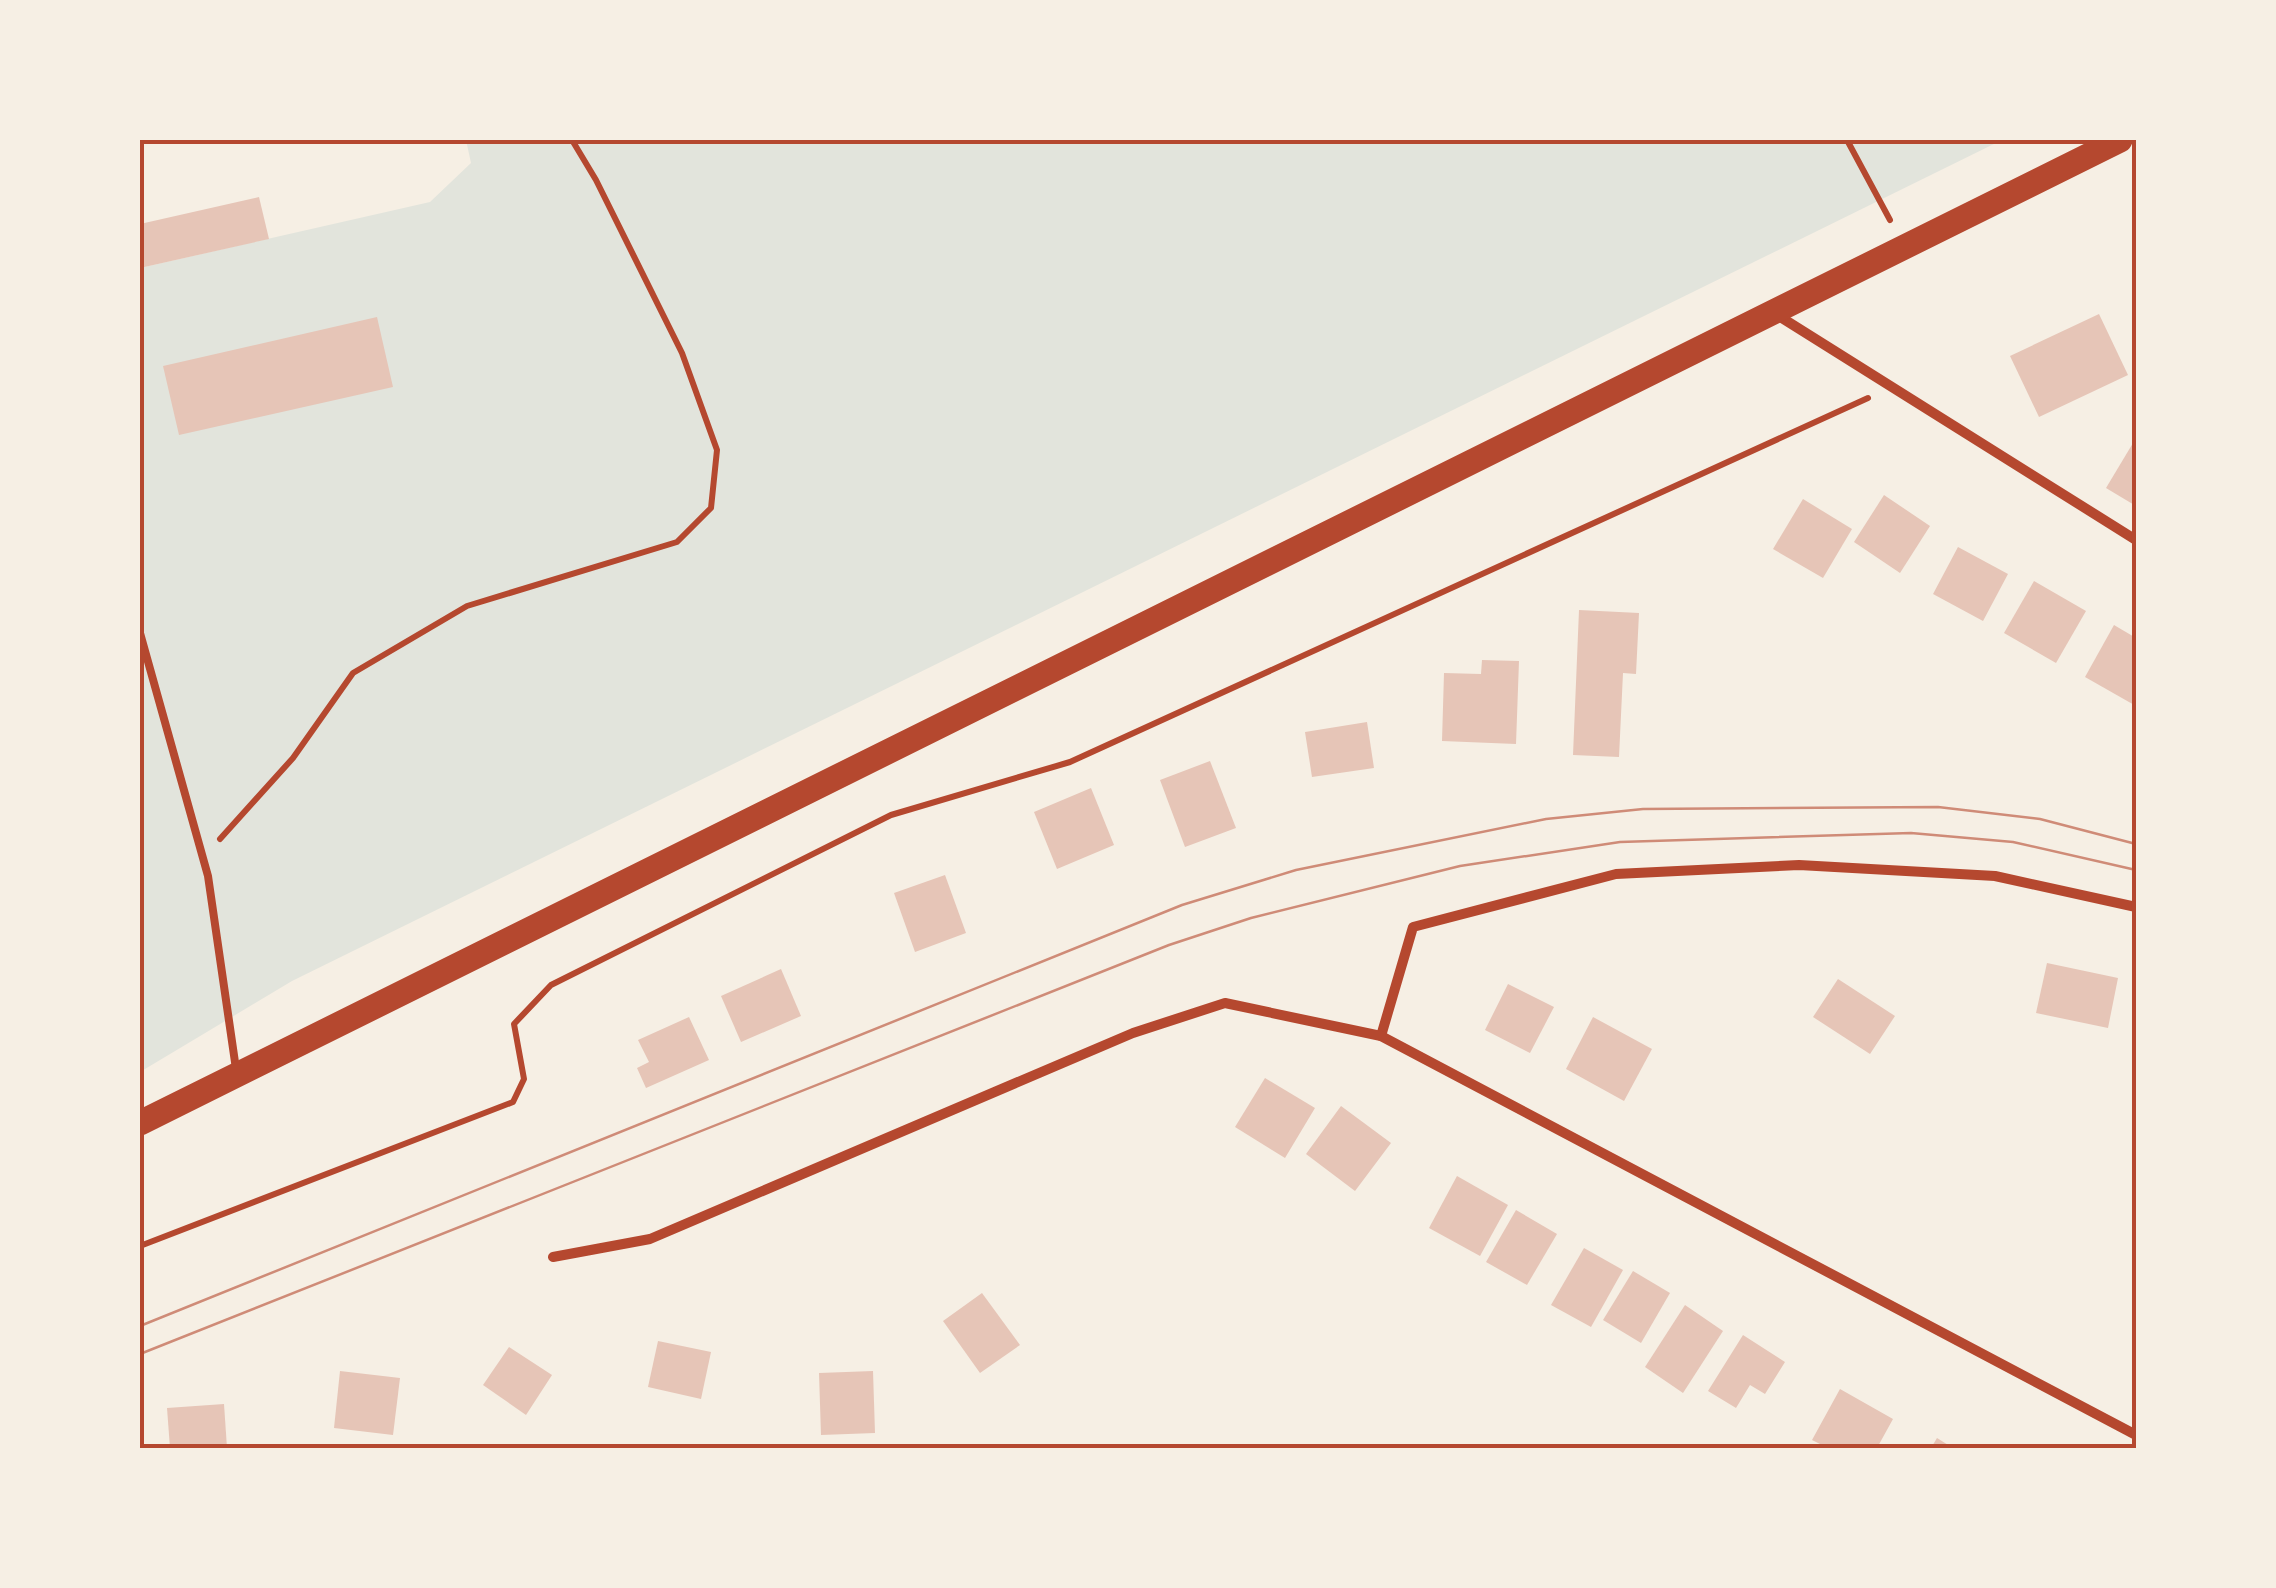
<svg xmlns="http://www.w3.org/2000/svg" width="2276" height="1588" font-family="Barlow,sans-serif">
  <style>
    .green { fill: #e2e4dc }
    .building { fill: #e6c5b7 }
    .lines { fill: none; stroke-linecap: round; stroke-linejoin: round }
    .path { stroke: #b5482f; stroke-width: 6 }
    .service { stroke: #b5482f; stroke-width: 8 }
    .minor { stroke: #b5482f; stroke-width: 10 }
    .primary { stroke: #b5482f; stroke-width: 25 }
    .tram { stroke: #cf8b77; stroke-width: 2.5 }
    .neatline { fill: none; stroke: #b5482f; stroke-width: 4 }
  </style>
  <rect width="100%" height="100%" fill="#f6efe4"/>
  <polygon class="green" points="466,140 2002,140 292,981 140,1072 140,268 430,202 471,163"/>
  <g class="building">
    <polygon points="259,197 269,239 140,268 140,224"/>
    <polygon points="2099,314 2128,375 2039,417 2010,356"/>
    <polygon points="377,317 393,387 179,435 163,366"/>
    <polygon points="2136,438 2136,506 2106,488"/>
    <polygon points="1884,495 1930,526 1900,573 1854,542"/>
    <polygon points="1803,499 1852,529 1823,578 1773,549"/>
    <polygon points="1958,547 2008,574 1983,621 1933,594"/>
    <polygon points="2034,581 2086,611 2056,663 2004,633"/>
    <polygon points="1579,610 1639,613 1636,674 1623,673 1619,757 1573,755"/>
    <polygon points="2114,625 2136,638 2136,706 2085,677"/>
    <polygon points="1482,660 1519,661 1516,744 1442,741 1444,673 1481,674"/>
    <polygon points="1367,722 1374,768 1312,777 1305,732"/>
    <polygon points="1210,761 1236,828 1185,847 1160,780"/>
    <polygon points="1091,788 1114,845 1057,869 1034,812"/>
    <polygon points="945,875 966,933 915,952 894,893"/>
    <polygon points="2047,963 2118,978 2108,1028 2036,1013"/>
    <polygon points="781,969 801,1016 741,1042 721,996"/>
    <polygon points="1838,979 1895,1016 1870,1054 1813,1017"/>
    <polygon points="1508,984 1554,1007 1530,1053 1485,1030"/>
    <polygon points="689,1017 709,1060 646,1088 637,1068 649,1062 638,1040"/>
    <polygon points="1593,1017 1652,1049 1624,1101 1566,1069"/>
    <polygon points="1265,1078 1315,1108 1285,1158 1235,1127"/>
    <polygon points="1341,1106 1391,1143 1355,1191 1306,1154"/>
    <polygon points="1457,1176 1508,1205 1480,1256 1429,1228"/>
    <polygon points="1516,1210 1557,1234 1527,1285 1486,1262"/>
    <polygon points="1584,1248 1623,1270 1591,1327 1551,1305"/>
    <polygon points="1633,1271 1670,1293 1641,1343 1603,1320"/>
    <polygon points="982,1293 1020,1345 980,1373 943,1321"/>
    <polygon points="1685,1305 1723,1331 1683,1393 1645,1367"/>
    <polygon points="1743,1335 1785,1362 1765,1394 1750,1385 1736,1408 1708,1391"/>
    <polygon points="658,1341 711,1352 701,1399 648,1387"/>
    <polygon points="509,1347 552,1375 526,1415 483,1385"/>
    <polygon points="340,1371 400,1378 393,1435 334,1428"/>
    <polygon points="873,1371 875,1433 821,1435 819,1373"/>
    <polygon points="1840,1389 1893,1419 1877,1448 1859,1444 1858,1448 1828,1448 1812,1440"/>
    <polygon points="224,1404 227,1448 170,1448 167,1408"/>
    <polygon points="1937,1438 1953,1448 1931,1448"/>
  </g>
  <g class="lines">
    <g class="path">
      <polyline points="1847,140 1890,220"/>
      <polyline points="220,839 293,758 353,673 467,606 677,542 711,508 717,450 682,353 596,180 572,140"/>
      <polyline points="140,1246 513,1102 524,1079 514,1024 551,985 891,815 1070,762 1868,398"/>
    </g>
    <polyline class="service" points="140,633 208,876 236,1069"/>
    <g class="minor">
      <polyline points="1774,313 2136,540"/>
      <polyline points="1381,1036 1413,927 1616,874 1799,865 1995,876 2136,907"/>
      <polyline points="553,1257 650,1239 1133,1033 1225,1003 1381,1036 2136,1435"/>
    </g>
    <polyline class="primary" points="140,1123 2120,140"/>
    <g class="tram">
      <polyline points="140,1326 1182,905 1296,870 1546,819 1643,809 1938,807 2040,819 2136,844"/>
      <polyline points="140,1354 1169,945 1251,918 1460,866 1620,842 1911,833 2013,842 2136,870"/>
    </g>
  </g>
  <rect width="2276" height="1588" fill="none" stroke="#f6efe4" stroke-width="285"/>
  <rect x="142" y="142" width="1992" height="1304" class="neatline"/>
</svg>
